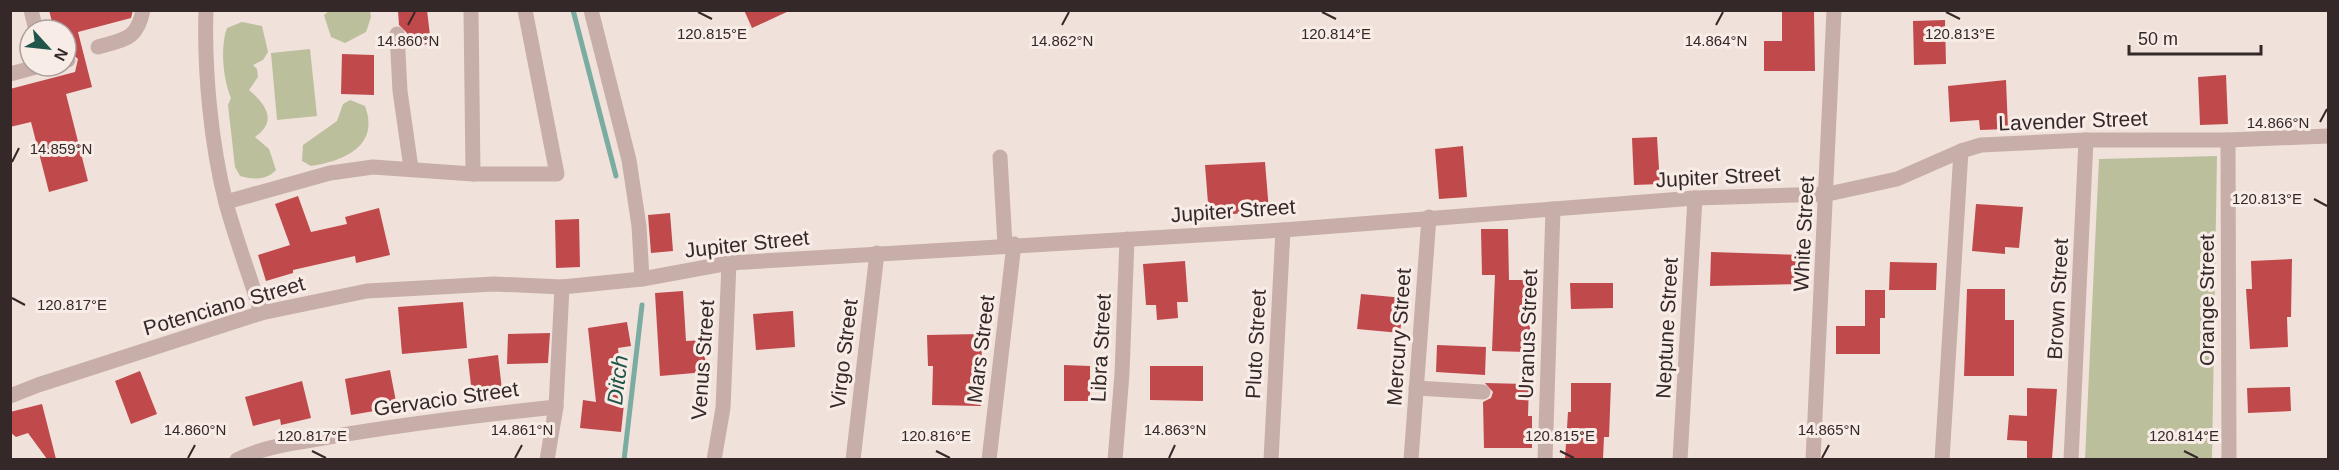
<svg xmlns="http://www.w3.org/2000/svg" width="2339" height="470" font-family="Arial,sans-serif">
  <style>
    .green { fill: #bcbf9c }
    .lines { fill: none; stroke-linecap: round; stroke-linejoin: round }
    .stream { stroke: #7baca2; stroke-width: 5 }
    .building { fill: #c0494b }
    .minor { stroke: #c8aea8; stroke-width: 15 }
    .ticks { fill: none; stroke: #352828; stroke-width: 2 }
    .labels { text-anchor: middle; stroke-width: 6; stroke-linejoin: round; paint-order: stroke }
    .street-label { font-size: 21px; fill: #352828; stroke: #f8ece7 }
    .water-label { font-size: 22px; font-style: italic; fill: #1f554a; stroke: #f8ece7 }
    .ticks-label { font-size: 15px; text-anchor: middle; fill: #352828; stroke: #f8ece7; stroke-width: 6; stroke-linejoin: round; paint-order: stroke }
  </style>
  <rect width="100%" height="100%" fill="#f1e1db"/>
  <g class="green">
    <polygon points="370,11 371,17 366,32 345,43 331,37 324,15 329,11"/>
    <path d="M242,22L262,26L268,52L263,60L253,65L257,69L258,77L249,90C266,105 278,121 255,137L269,149L276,170C267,180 253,180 240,176L235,167L228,105L231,98C223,79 220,47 227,28Z"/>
    <polygon points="310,49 317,116 277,120 271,53"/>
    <path d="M350,100L365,106C380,146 344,161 311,166L302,161L303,145L337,121L343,104Z"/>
    <polygon points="2217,156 2212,459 2085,459 2099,159"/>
  </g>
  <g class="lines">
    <g class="stream">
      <polyline points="573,10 616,176"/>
      <polyline points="624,460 642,305"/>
    </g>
  </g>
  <g class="building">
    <polygon points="49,10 133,10 131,18 78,32 92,87 66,94 88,181 49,192 31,122 10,127 10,89 75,72 78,59 69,51 66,30 54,30"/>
    <polygon points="398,10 427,10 431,44 407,46 407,33 399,25"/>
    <polygon points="744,10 791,10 752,28"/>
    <polygon points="1782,12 1814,12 1815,71 1764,71 1764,41 1782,41"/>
    <polygon points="1945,20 1946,64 1914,65 1913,21"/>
    <polygon points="342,54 374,55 374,95 341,94"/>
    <polygon points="2226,75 2228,124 2200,125 2198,77"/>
    <polygon points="2006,80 2008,129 1980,130 1979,120 1950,122 1948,86"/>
    <polygon points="1657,137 1660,184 1634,185 1632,138"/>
    <polygon points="1463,146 1467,197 1439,199 1435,149"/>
    <polygon points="1265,162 1269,211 1209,216 1205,165"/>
    <polygon points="298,196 311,232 347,224 345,217 379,208 390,255 356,263 355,256 293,270 293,273 266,281 258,255 290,245 275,204"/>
    <polygon points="1976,204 2023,207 2019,248 2005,247 2005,254 1972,251"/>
    <polygon points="670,213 673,251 651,253 648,215"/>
    <polygon points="579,219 580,267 556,268 555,220"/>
    <polygon points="1481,229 1508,229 1509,280 1532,280 1529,352 1492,351 1495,275 1482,275"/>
    <polygon points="1711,252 1803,255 1802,284 1710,286"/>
    <polygon points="2292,259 2291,317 2287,317 2288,347 2250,349 2246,289 2252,289 2251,261"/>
    <polygon points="1185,261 1188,302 1177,302 1178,318 1157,320 1156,305 1146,305 1143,264"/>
    <polygon points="1890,262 1937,263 1936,290 1889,290"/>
    <polygon points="1570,283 1613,283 1613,308 1571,309"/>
    <polygon points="1967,289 2005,289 2005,320 2014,320 2014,376 1964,376"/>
    <polygon points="1865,290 1885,290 1885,318 1880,318 1880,354 1836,354 1836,326 1865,326"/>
    <polygon points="683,291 686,341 704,340 706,372 660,376 655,293"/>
    <polygon points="1361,294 1404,298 1400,333 1357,329"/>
    <polygon points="463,302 467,348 402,354 398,307"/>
    <polygon points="793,311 795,347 756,350 753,314"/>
    <polygon points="627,322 631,346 618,348 624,404 621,432 580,428 583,400 596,402 588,328"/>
    <polygon points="550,333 548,363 507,364 508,334"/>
    <polygon points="982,334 981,406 932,405 933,366 928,366 927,335"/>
    <polygon points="1437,345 1486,347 1485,375 1436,372"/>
    <polygon points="498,355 503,399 473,403 468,359"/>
    <polygon points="1064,365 1090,366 1090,401 1064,401"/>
    <polygon points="1150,366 1203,366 1203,401 1150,400"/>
    <polygon points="390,370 397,407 351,415 345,379"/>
    <polygon points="140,371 157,414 131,424 115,381"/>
    <polygon points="302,381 311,418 281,425 280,419 253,426 245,397"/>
    <polygon points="1485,383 1529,384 1528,416 1532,416 1532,448 1484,448 1483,402 1491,398 1493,392"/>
    <polygon points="1571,383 1611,383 1609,437 1604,437 1603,459 1565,459 1568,412 1571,412"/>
    <polygon points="2290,387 2291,411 2248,413 2247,388"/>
    <polygon points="2027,388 2057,389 2052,459 2027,459 2027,441 2007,440 2009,415 2027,416"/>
    <polygon points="42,404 56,459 47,459 28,433 16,437 10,432 10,412"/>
  </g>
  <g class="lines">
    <g class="minor">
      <polyline points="31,10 36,30"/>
      <path d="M206,10C204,70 211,145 226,203C236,240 250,276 261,313"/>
      <polyline points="471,10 473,174"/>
      <polyline points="591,10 629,160 639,226 642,279"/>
      <polyline points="397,34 400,91 411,168"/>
      <path d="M98,47C125,39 137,40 143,10"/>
      <polyline points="66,60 68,60"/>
      <polyline points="10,74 40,66"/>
      <polyline points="2228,140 2229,460"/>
      <polyline points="1000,157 1005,245"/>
      <polyline points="226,202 330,173 373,167 473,174 557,174 525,10"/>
      <polyline points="1416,388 1483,392"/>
      <polyline points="10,396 38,385 261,313 367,291 494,284 562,287 642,279 729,263 1283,230 1695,198 1828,194 1897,179 1961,151 1981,145 2086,140 2228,140 2328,136"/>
      <path d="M237,460C266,445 299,443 330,437C405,424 480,415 556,407"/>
      <polyline points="547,460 556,407 562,287"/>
      <polyline points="714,460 723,408 729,263"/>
      <polyline points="853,460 877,253"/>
      <polyline points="989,460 1014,244"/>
      <polyline points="1115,460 1122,374 1127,239"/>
      <polyline points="1271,460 1283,230"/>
      <polyline points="1411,460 1429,217"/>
      <polyline points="1545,460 1553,209"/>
      <polyline points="1680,460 1695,198"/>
      <polyline points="1813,460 1834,10"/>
      <polyline points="1942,460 1961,151"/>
      <polyline points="2071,460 2086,140"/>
    </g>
  </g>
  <path class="ticks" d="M698,12L712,19M1322,12L1336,19M1946,12L1960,19M408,25L415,12M1062,25L1069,12M1716,25L1723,12M2320,122L2327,109M12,162L19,148M2314,199L2327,206M12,298L25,305M312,451L326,458M936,451L950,458M1560,451L1574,458M2184,451L2198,458M188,458L195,445M515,458L522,445M1169,458L1175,445M1822,458L1829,445"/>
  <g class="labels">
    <g class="street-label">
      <text transform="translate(2073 121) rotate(-2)" y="7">Lavender Street</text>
      <text transform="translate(1718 177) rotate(-3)" y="7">Jupiter Street</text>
      <text transform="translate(1233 211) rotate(-4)" y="7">Jupiter Street</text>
      <text transform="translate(1804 234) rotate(-87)" y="7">White Street</text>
      <text transform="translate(747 244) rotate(-6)" y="7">Jupiter Street</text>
      <text transform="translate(2058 299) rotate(-87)" y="7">Brown Street</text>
      <text transform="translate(2207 300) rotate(-90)" y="7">Orange Street</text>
      <text transform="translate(224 306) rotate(-16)" y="7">Potenciano Street</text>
      <text transform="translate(1667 328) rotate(-87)" y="7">Neptune Street</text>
      <text transform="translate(1528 334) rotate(-88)" y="7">Uranus Street</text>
      <text transform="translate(1399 337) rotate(-86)" y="7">Mercury Street</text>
      <text transform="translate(1256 344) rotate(-87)" y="7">Pluto Street</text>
      <text transform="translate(1101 348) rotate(-87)" y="7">Libra Street</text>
      <text transform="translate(981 349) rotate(-83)" y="7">Mars Street</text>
      <text transform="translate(844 354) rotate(-83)" y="7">Virgo Street</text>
      <text transform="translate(703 360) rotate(-86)" y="7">Venus Street</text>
      <text transform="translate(446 399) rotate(-8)" y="7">Gervacio Street</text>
    </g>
    <g class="water-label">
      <text transform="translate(617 380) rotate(-83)" y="8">Ditch</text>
    </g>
  </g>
  <g class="ticks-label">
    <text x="712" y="39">120.815°E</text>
    <text x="1336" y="39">120.814°E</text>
    <text x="1960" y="39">120.813°E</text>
    <text x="408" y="46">14.860°N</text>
    <text x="1062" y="46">14.862°N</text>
    <text x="1716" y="46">14.864°N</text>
    <text x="2278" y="128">14.866°N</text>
    <text x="61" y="154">14.859°N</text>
    <text x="2267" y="204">120.813°E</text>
    <text x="72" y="310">120.817°E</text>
    <text x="195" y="435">14.860°N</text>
    <text x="522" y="435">14.861°N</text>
    <text x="1175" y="435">14.863°N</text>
    <text x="1829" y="435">14.865°N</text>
    <text x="312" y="441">120.817°E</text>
    <text x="936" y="441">120.816°E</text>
    <text x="1560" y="441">120.815°E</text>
    <text x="2184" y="441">120.814°E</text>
  </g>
  <rect width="2339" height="470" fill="none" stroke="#352828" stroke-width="24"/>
  <g transform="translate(48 48) rotate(117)"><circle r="28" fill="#f8ece7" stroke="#aa9e9b" stroke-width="1.5"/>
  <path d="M0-4.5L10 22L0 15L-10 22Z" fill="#1f554a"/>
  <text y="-9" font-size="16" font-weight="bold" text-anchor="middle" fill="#352828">N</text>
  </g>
  <path d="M2129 45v9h132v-9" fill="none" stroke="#352828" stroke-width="3"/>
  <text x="2138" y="45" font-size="18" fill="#352828" stroke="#f8ece7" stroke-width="4.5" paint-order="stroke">50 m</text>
</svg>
